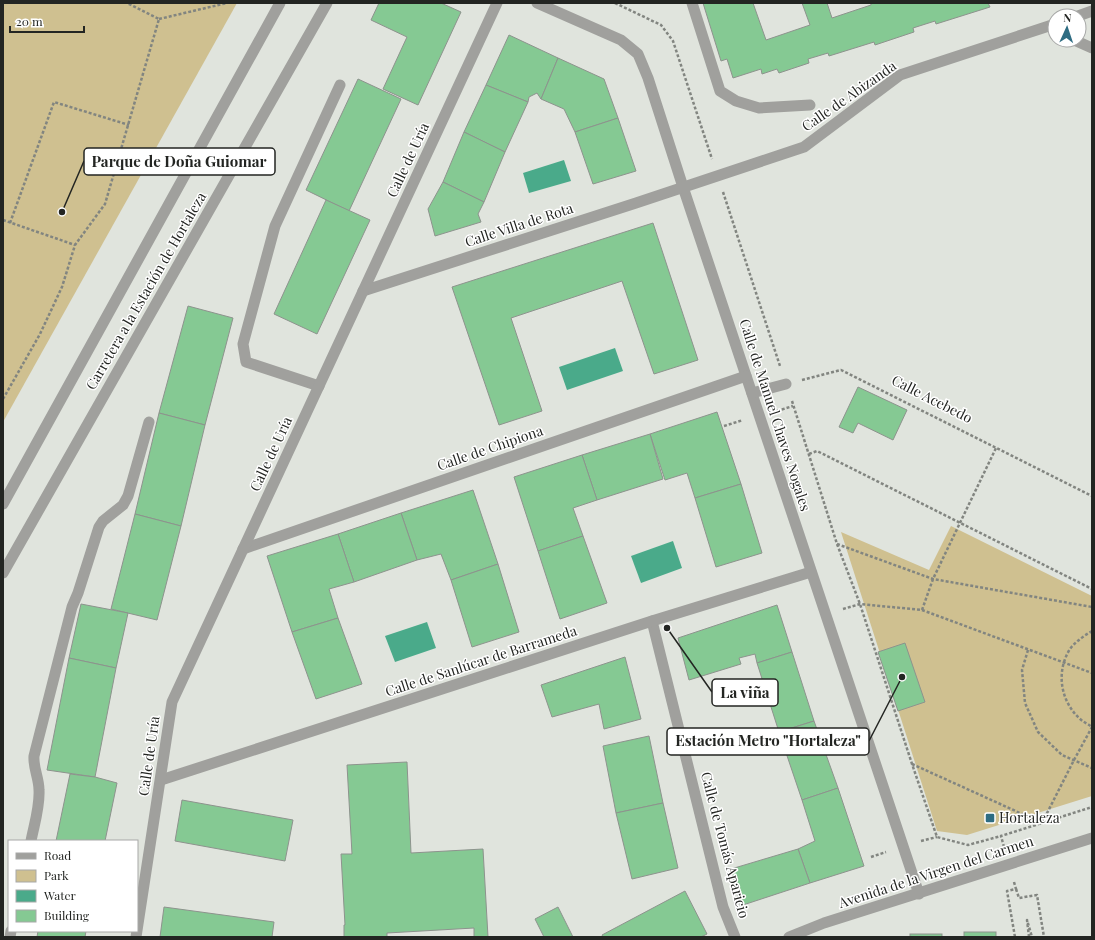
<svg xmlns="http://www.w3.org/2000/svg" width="1095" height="940" font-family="'Playfair Display',serif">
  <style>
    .green { fill: #cfc090 }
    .water { fill: #4aaa8a }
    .building { fill: #85c993; stroke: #8d938d }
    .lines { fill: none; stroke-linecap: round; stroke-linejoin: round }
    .path { stroke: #828580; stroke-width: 2.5; stroke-dasharray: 3 2; stroke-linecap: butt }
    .service { stroke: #a0a09d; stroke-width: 11 }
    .minor { stroke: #a0a09d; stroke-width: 11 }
    .tertiary { stroke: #a0a09d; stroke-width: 11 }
    .poi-dot { fill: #2e6c82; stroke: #fff; stroke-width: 1.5 }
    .labels { text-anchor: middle; stroke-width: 3; stroke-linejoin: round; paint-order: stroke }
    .street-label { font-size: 14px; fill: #232522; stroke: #fff }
    .poi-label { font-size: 14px; fill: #232522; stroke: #fff; text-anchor: start }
    .leader { fill: none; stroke: #232522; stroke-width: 1.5 }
    .callout-dot { fill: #232522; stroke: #fff; stroke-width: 1.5 }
    .callout { fill: #fff; stroke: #232522; stroke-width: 1.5 }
    .callout-label { font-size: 15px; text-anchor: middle; font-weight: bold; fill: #232522 }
  </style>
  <rect width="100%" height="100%" fill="#e0e4dd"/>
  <g class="green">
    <polygon points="3,3 237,3 3,422"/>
    <polygon points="951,526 1092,596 1092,796 967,835 937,831 841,532 929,570"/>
  </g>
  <g class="water">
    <polygon points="564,160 571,181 529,193 523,173"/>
    <polygon points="615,348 623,371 567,390 559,367"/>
    <polygon points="673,541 682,568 641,583 631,556"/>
    <polygon points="427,622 436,648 395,662 385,636"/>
  </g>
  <g class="building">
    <polygon points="379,3 441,3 461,12 418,105 383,89 407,37 371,20"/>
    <polygon points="703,3 753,3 766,40 810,25 802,3 827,3 832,18 871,5 871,3 988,3 990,7 936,24 935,21 913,28 914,32 875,45 874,42 829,56 828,53 808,59 809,63 779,73 777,69 762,74 761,69 733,78 727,59 721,61"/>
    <polygon points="509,35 558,58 541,99 537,93 529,97 528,102 486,85"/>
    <polygon points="558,58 604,79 618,118 575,132 564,109 541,99"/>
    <polygon points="358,79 401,99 349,211 306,190"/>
    <polygon points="486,85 528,102 505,152 464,132"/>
    <polygon points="618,118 636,171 593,184 575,132"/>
    <polygon points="464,132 505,152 484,202 443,182"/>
    <polygon points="443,182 484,202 478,214 481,222 435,236 428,209"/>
    <polygon points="326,200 370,220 317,334 274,314"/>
    <polygon points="653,223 698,360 654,374 622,281 511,318 542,411 499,425 452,287"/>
    <polygon points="188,306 233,318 205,425 159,413"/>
    <polygon points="858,387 907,410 893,440 858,423 853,433 839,427"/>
    <polygon points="717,412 741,484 695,498 687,473 665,480 650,434"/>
    <polygon points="159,413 205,425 181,526 135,514"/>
    <polygon points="650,434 663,479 597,500 582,455"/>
    <polygon points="582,455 597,500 573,508 583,536 538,551 514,477"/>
    <polygon points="741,484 762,553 716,567 695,498"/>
    <polygon points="473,490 498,564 451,580 441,554 417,560 401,513"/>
    <polygon points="401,513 417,560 354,582 338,534"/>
    <polygon points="135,514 181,526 157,620 111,609"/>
    <polygon points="338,534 354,582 329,589 338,618 292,632 267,556"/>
    <polygon points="583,536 607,603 560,619 538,551"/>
    <polygon points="498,564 519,632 472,647 451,580"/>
    <polygon points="81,604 128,613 116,668 69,658"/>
    <polygon points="777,605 792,652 757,663 755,654 739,658 741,664 689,680 678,638"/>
    <polygon points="338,618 362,684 316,699 292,632"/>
    <polygon points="905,643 925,702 898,711 878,652"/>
    <polygon points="792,652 814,721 779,732 757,663"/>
    <polygon points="625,657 641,719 604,729 599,704 552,717 541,685"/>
    <polygon points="69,658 116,668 95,777 47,770"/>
    <polygon points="814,721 838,788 802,800 779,732"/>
    <polygon points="649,736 663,803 616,813 603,746"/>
    <polygon points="407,762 411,853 483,849 488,937 474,937 474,928 387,933 387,937 344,937 344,925 345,925 341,854 352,854 347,765"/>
    <polygon points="70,774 95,777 117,783 105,841 56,841"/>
    <polygon points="838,788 864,866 810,883 798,849 815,841 802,800"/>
    <polygon points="182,800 293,820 285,861 175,841"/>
    <polygon points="663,803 678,868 632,879 616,813"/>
    <polygon points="798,849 810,883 740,906 731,869"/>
    <polygon points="685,891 707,934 701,937 603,937 602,935"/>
    <polygon points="164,907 274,922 272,937 160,937"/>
    <polygon points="558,907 573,937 544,937 535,919"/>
    <polygon points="38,931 86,931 85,937 37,937"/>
    <rect x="964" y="932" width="32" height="5"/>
    <rect x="910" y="934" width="32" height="3"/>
  </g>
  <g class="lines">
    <g class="path">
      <polyline points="615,3 661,25 673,41 712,159"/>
      <polyline points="159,19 227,3"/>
      <polyline points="723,192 780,366"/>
      <polyline points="3,220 75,245"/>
      <polyline points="10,223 54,102 129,125"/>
      <polyline points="802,380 841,370 1092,496"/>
      <polyline points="3,399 40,334 62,287 75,245 105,204 159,19 127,3"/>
      <polyline points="792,401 837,544 860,604 912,764 937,837 968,845 1001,836"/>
      <polyline points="777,411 793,406"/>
      <polyline points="724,426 743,420"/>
      <polyline points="809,454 817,451 1092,589"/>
      <polyline points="837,544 933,579 1092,607"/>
      <polyline points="843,609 860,604 922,610 1092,673"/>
      <polyline points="922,610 933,579 996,448"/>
      <path d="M1092,631C1084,636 1076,641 1070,649C1056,671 1060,700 1079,718C1083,722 1088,724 1092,727"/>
      <polyline points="1028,650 1022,670 1025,703 1038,732 1062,755 1092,768"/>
      <polyline points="912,764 1042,823 1092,807"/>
      <polyline points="921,841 937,837"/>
      <polyline points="1004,847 1001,836 1042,823 1074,760 1092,727"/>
      <polyline points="871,857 886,852"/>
      <polyline points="1014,882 1016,889 1007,891 1015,937"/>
      <polyline points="1016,889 1019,898 1037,895 1044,937"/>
      <polyline points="1029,937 1027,920 1032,937"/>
    </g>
    <g class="service">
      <polyline points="692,3 720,91 736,101 759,108 810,105"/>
      <polyline points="319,386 246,362 243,344 275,226 340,85"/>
      <path d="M31,841C34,825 40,807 39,790C39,778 33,768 34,756L72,607L78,593L99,527L103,521L123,505L128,496L149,422"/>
      <polyline points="10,937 11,931"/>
    </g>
    <g class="minor">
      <polyline points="537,3 621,40 638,54 648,78 683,187 919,894"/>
      <polyline points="1078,16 1092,11"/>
      <polyline points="1074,40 1092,48"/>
      <polyline points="363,291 636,203 804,147 900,75 1055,24"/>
      <polyline points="752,393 786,384"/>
      <polyline points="243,549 746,376"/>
      <polyline points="652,621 723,907 735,937"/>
      <polyline points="161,780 652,621 811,572"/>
      <polyline points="136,937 172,702 497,3"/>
      <polyline points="789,937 824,923 1092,838"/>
    </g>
    <g class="tertiary">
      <polyline points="3,504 280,3"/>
      <polyline points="3,573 327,3"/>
    </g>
  </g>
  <rect class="poi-dot" x="985" y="813" width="10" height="10" rx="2"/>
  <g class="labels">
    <g class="street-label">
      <text transform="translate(849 96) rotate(-35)" y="5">Calle de Abizanda</text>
      <text transform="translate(408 160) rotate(-65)" y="5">Calle de Uría</text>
      <text transform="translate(519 225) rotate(-18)" y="5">Calle Villa de Rota</text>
      <text transform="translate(146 291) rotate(-60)" y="5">Carretera a la Estación de Hortaleza</text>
      <text transform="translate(932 399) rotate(27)" y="5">Calle Acebedo</text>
      <text transform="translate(775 415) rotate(72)" y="5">Calle de Manuel Chaves Nogales</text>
      <text transform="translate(490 448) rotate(-19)" y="5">Calle de Chipiona</text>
      <text transform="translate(271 454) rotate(-65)" y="5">Calle de Uría</text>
      <text transform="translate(481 661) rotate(-18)" y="5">Calle de Sanlúcar de Barrameda</text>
      <text transform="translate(149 756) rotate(-82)" y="5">Calle de Uría</text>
      <text transform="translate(725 845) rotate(75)" y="5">Calle de Tomás Aparicio</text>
      <text transform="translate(936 872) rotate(-18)" y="5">Avenida de la Virgen del Carmen</text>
    </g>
    <g class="poi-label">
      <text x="999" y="823">Hortaleza</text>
    </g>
  </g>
  <path class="leader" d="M62 212L84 161M667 628L712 692M902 677L869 741"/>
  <g class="callout-dot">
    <circle cx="62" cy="212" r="4"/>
    <circle cx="667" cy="628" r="4"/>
    <circle cx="902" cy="677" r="4"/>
  </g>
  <g class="callout">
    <rect x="84" y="148" width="191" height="27" rx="4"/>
    <rect x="712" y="679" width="66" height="27" rx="4"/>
    <rect x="667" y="728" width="202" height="27" rx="4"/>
  </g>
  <g class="callout-label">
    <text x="179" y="167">Parque de Doña Guiomar</text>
    <text x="745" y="698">La viña</text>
    <text x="768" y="746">Estación Metro "Hortaleza"</text>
  </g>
  <rect width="1095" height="940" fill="none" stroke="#232522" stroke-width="8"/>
  <rect x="8" y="840" width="130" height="92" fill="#ffffff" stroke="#a7a8a7"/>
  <rect x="16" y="853" width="20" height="6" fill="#a0a09d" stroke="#a7a8a7"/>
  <text x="44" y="860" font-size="12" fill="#232522">Road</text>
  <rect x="16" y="870" width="20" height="12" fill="#cfc090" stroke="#a7a8a7"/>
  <text x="44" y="880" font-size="12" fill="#232522">Park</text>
  <rect x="16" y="890" width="20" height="12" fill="#4aaa8a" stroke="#a7a8a7"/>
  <text x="44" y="900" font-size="12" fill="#232522">Water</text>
  <rect x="16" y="910" width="20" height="12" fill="#85c993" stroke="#a7a8a7"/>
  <text x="44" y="920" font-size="12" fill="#232522">Building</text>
  <g transform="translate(1067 28) rotate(3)"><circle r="19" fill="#ffffff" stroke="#a7a8a7"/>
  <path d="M0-3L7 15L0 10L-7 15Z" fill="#2e6c82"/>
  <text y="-6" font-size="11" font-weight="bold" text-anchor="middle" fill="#232522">N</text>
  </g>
  <path d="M10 26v6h74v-6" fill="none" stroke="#232522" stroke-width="2"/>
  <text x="16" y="26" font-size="12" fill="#232522" stroke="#ffffff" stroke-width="3" paint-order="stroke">20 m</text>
</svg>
